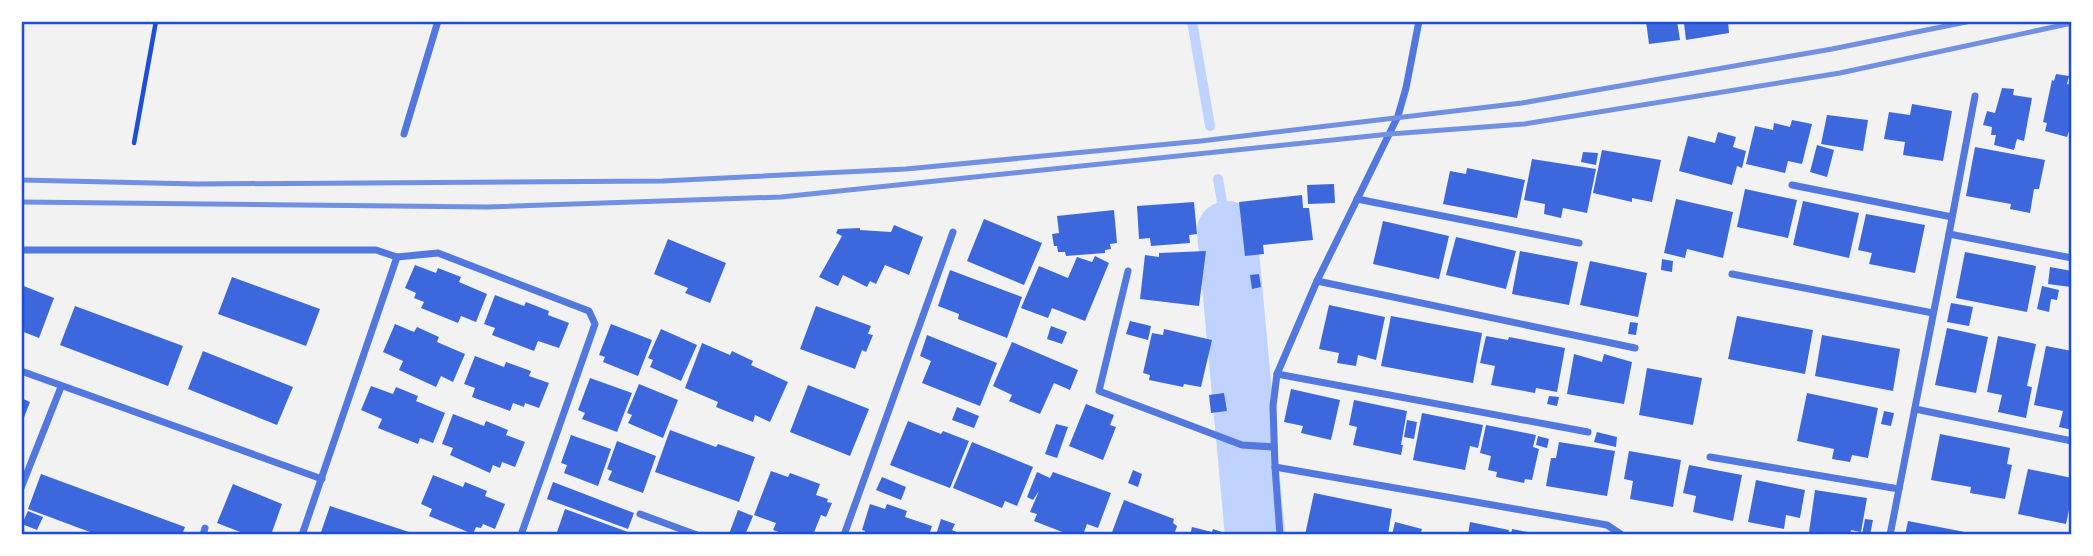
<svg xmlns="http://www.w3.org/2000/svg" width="2093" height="556" font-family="Cabin,sans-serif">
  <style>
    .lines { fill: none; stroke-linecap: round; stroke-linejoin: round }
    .stream { stroke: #bfd3fe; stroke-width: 10 }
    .river { stroke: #bfd3fe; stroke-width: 60 }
    .building { fill: #3d67dc }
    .path { stroke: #1d4ed8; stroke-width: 4.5 }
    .minor { stroke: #5277de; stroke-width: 7 }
    .rail { stroke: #7290e2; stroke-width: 5 }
    .neatline { fill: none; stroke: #1d4ed8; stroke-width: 2.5 }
  </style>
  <rect width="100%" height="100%" fill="#f2f2f2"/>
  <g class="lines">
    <g class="stream">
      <polyline points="1192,21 1210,126"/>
      <polyline points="1218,179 1227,231"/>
    </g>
    <polyline class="river" points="1227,231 1255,535"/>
  </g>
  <g class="building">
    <polygon points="1646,21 1677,21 1680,40 1649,44"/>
    <polygon points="1701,21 1728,21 1729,33 1686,40 1684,23"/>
    <polygon points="2056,74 2069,76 2067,84 2072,85 2072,128 2070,128 2067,137 2045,131 2047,123 2043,122 2052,80 2054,81"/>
    <polygon points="2002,88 2014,89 2013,95 2032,98 2024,141 2017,139 2014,150 1994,145 1996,135 1991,135 1992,127 1983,125 1987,111 1995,113"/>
    <polygon points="1912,104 1952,111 1943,161 1903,155 1905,142 1884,139 1889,112 1910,115"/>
    <polygon points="1827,115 1868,120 1863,151 1821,144"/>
    <polygon points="1792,120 1812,124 1802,164 1788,161 1785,173 1746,164 1755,126 1773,130 1774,123 1790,127"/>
    <polygon points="1718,132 1736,137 1733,147 1746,151 1742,168 1737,166 1732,185 1679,171 1688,136 1715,143"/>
    <polygon points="1817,145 1834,150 1827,177 1810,172"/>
    <polygon points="1975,147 2045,160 2039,189 2034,189 2030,213 2010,209 2011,204 1966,196"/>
    <polygon points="1602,150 1661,160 1652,202 1632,198 1632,202 1593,193"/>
    <polygon points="1583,152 1598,153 1596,165 1581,162"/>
    <polygon points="1532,159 1596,169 1587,213 1563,208 1561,218 1544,214 1545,204 1524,200"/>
    <polygon points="1467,168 1525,180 1517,218 1443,204 1450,171 1466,174"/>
    <polygon points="1334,184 1335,203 1308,204 1307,185"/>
    <polygon points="1745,189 1797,200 1788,238 1737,227"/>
    <polygon points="1302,195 1303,208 1309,208 1313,240 1263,245 1264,254 1245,256 1239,202"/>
    <polygon points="1676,199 1733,212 1723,258 1687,249 1685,258 1664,253"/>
    <polygon points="1803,201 1859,213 1849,258 1793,245"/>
    <polygon points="1194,202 1197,234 1189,235 1190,243 1151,246 1150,238 1139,239 1137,206"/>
    <polygon points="1114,210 1117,243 1110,244 1111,249 1105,250 1105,253 1066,256 1065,252 1058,252 1057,246 1054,246 1052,234 1059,233 1057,216"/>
    <polygon points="1866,214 1925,225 1915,273 1869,264 1872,253 1858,250"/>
    <polygon points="984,219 1042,243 1024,285 967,261"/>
    <polygon points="1383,221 1449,236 1439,279 1373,264"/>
    <polygon points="894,225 923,237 909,275 885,265 876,284 870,281 867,287 843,275 838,286 819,277 842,236 836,233 838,229 860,228 860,230 891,232"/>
    <polygon points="1456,237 1516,251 1506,289 1446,275"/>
    <polygon points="668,239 726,263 710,303 685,293 688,288 654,274"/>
    <polygon points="1206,251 1199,306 1140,299 1145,255 1159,257 1159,253"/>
    <polygon points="1520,251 1578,262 1569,305 1512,294"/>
    <polygon points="1965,252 2036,266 2027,312 1956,298"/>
    <polygon points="1095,256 1109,263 1085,321 1052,308 1048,318 1021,308 1039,266 1068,278 1077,257 1092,262"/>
    <polygon points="1662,259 1673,261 1672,272 1661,270"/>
    <polygon points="1590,261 1647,273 1638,317 1580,305"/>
    <polygon points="415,265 436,273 438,268 461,277 459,282 487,294 476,322 461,316 458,323 421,308 424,302 414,298 416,293 405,288"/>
    <polygon points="2050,267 2072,271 2071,287 2048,284"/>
    <polygon points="950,270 1022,297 1007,338 958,319 959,314 938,306"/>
    <polygon points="1259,274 1261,287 1252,289 1250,275"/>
    <polygon points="232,277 320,309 306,346 218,314"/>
    <polygon points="21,285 54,298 39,338 21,331"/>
    <polygon points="2042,286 2059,290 2057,300 2051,299 2049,312 2037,309"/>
    <polygon points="495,295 524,306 526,302 549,311 548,315 569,323 559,348 538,341 534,351 492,335 495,328 484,324"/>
    <polygon points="1951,303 1973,307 1969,326 1947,322"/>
    <polygon points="1329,305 1385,317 1376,360 1358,355 1356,366 1337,363 1339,353 1319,349"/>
    <polygon points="75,306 183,346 168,386 60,345"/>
    <polygon points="816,306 871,326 868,334 873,335 866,352 862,350 855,369 800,349"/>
    <polygon points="1391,316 1482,333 1473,383 1381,366"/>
    <polygon points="1737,316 1813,330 1805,374 1728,359"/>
    <polygon points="1130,321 1151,326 1148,340 1126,334"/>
    <polygon points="1630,322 1638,323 1636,335 1628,334"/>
    <polygon points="395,324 414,332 417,327 439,337 437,342 465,354 453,382 441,376 436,387 399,370 403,361 383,352"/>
    <polygon points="611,324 652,340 638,376 603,362 605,357 599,355"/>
    <polygon points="1051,326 1067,332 1062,344 1047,339"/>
    <polygon points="1947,328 1988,337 1976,393 1935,385"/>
    <polygon points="661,329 697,345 681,381 650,367 653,360 648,358"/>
    <polygon points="1164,329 1212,340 1201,387 1184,384 1183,387 1149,380 1150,375 1143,373 1152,333 1163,335"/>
    <polygon points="927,335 997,363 980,406 922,383 931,361 920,356"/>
    <polygon points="1822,335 1900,349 1893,391 1815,376"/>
    <polygon points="1486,336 1508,340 1509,337 1565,348 1557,392 1536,388 1535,393 1491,385 1495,366 1480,363"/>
    <polygon points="1998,336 2036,344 2027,386 2032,387 2026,418 1998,412 2002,395 1987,392"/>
    <polygon points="1012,342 1078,370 1070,390 1054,383 1040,414 1009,401 1012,395 993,386"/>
    <polygon points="702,343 730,355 732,351 753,361 751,365 788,382 770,422 755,415 753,422 716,407 718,402 685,388"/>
    <polygon points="2046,346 2072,351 2072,430 2059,427 2063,411 2034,405"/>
    <polygon points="203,351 293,387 277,425 188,389"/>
    <polygon points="1574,354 1602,362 1604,354 1632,362 1624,404 1567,394"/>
    <polygon points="475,356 504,367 506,362 531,371 529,376 549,383 539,408 525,403 524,407 513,403 510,411 472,397 475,388 464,384"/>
    <polygon points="1647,368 1702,378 1693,425 1639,415"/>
    <polygon points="590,378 632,393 617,432 582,419 585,413 578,410"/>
    <polygon points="639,384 678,400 663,438 628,423 632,415 627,413"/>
    <polygon points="808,385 869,409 850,456 790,432"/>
    <polygon points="371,386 393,394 396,387 418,396 416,401 445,413 433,443 420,438 418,444 378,428 382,419 361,410"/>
    <polygon points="1291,389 1340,400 1331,440 1301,433 1303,426 1284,422"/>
    <polygon points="1224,393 1227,411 1211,413 1209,395"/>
    <polygon points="1807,393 1878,408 1868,458 1852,455 1850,462 1832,459 1834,449 1797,441"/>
    <polygon points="1549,396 1559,397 1557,406 1547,404"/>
    <polygon points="21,398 30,402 21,425"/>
    <polygon points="1354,400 1407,411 1401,445 1403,445 1401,455 1353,445 1357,427 1349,425"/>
    <polygon points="1086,404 1114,415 1110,425 1116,427 1103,460 1069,446"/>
    <polygon points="957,407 979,416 974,428 952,420"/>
    <polygon points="1884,411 1894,413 1891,426 1881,424"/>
    <polygon points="1422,413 1483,425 1478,448 1470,446 1465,470 1413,460"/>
    <polygon points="453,414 484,426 486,421 508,430 506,435 525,442 515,467 502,462 500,468 493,465 490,473 450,455 453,448 442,444"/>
    <polygon points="1407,420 1417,422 1414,439 1404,437"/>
    <polygon points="908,421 941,434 943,431 969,441 950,488 890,465"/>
    <polygon points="1056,424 1068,427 1057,458 1045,454"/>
    <polygon points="1486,425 1536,435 1533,447 1539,449 1532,480 1525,479 1524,483 1496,477 1497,472 1488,470 1491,456 1480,453"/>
    <polygon points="670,430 716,447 718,444 755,457 739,502 655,472"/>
    <polygon points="1597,432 1617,437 1616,447 1594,442"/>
    <polygon points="1940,434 2010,448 2007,464 2012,465 2005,499 1970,493 1971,487 1931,480"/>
    <polygon points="571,435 611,449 598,486 564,473 567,465 561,463"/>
    <polygon points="1538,436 1549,439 1547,448 1536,445"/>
    <polygon points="617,441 656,456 643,493 608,480 612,471 607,469"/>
    <polygon points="972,442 1033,467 1017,506 1005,501 1002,508 953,488"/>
    <polygon points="1559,442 1615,451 1607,496 1546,486 1551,458 1556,458"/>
    <polygon points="1629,451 1681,460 1673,507 1630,499 1633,481 1624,479"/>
    <polygon points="1689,465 1742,475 1733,521 1693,512 1696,496 1683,493"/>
    <polygon points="2028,469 2072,478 2072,495 2066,524 2018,514"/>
    <polygon points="1133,470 1142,474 1138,487 1128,483"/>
    <polygon points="771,471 788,477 790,473 820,484 816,495 828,499 827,502 832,503 826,517 821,515 813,535 787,535 773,530 776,523 754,515"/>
    <polygon points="1037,472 1050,478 1053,472 1111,493 1098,528 1087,524 1083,535 1070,535 1034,521 1037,514 1030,512 1039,491 1033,500 1027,497"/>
    <polygon points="41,474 185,527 182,535 98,535 28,509"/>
    <polygon points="433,475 463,487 465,482 487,491 485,496 505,504 495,529 483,524 481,528 476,527 473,534 429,516 432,509 421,504"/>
    <polygon points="882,477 906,487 901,500 876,490"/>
    <polygon points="1756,480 1805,490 1800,518 1786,515 1784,529 1748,522"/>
    <polygon points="553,482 634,513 628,529 547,499"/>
    <polygon points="233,484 282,504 271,535 248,535 217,523"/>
    <polygon points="1815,490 1867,498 1861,532 1851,530 1850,535 1809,532"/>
    <polygon points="1314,493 1392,509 1388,535 1305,535"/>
    <polygon points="1124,500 1174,519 1173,523 1177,526 1174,535 1111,535"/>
    <polygon points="870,504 885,509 887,504 907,511 905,517 932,526 929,535 864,535 865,531 862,530"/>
    <polygon points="330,506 409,532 408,535 320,535"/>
    <polygon points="565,509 628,532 627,535 556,535"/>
    <polygon points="738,510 753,516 745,535 729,534"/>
    <polygon points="28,511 43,517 37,530 22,524"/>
    <polygon points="941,519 955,524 952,530 964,535 936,535"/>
    <polygon points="1865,519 1873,520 1870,535 1862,535"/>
    <polygon points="1908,521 1970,533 1969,535 1905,535"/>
    <polygon points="1395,522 1422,529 1420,535 1392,535"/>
    <polygon points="1470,522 1509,530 1508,535 1468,535"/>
    <polygon points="1192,527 1212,532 1213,529 1231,535 1190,535"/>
    <polygon points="1512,529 1538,534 1538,535 1511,535"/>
  </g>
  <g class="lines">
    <polyline class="path" points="134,143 156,21"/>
    <g class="minor">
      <polyline points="404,134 438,21"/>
      <polyline points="1792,185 1952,217"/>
      <polyline points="1357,199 1579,243"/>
      <polyline points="1949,234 1975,96"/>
      <polyline points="21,250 376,250 397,257 438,253 589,311 595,324 521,535"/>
      <polyline points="1128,271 1099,391 1242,445 1274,447"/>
      <polyline points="1732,274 1933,313"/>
      <polyline points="1317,281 1635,348"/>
      <polyline points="21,371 322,479"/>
      <polyline points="1277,374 1588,432"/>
      <polyline points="1915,409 2072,441"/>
      <polyline points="1710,457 1899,489"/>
      <polyline points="1275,467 1607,525 1622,535"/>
      <polyline points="21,488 61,387"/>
      <polyline points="640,514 697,535"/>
      <polyline points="203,535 205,528"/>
      <polyline points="302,535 397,257"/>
      <polyline points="844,535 953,232"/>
      <polyline points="1280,535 1275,467 1273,406 1277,374 1317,281 1398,116 1406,88 1419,21"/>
      <polyline points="1890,535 1949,234 2072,258"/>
    </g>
    <g class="rail">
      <polyline points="21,180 197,184 663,181 906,169 1201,141 1522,103 1832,49 1971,21"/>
      <polyline points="21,202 487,207 781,197 1390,134 1524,124 1840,73 2072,23"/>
    </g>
  </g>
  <rect width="2093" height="556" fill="none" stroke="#ffffff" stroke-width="46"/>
  <rect x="23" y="23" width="2047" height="510" class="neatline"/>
</svg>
